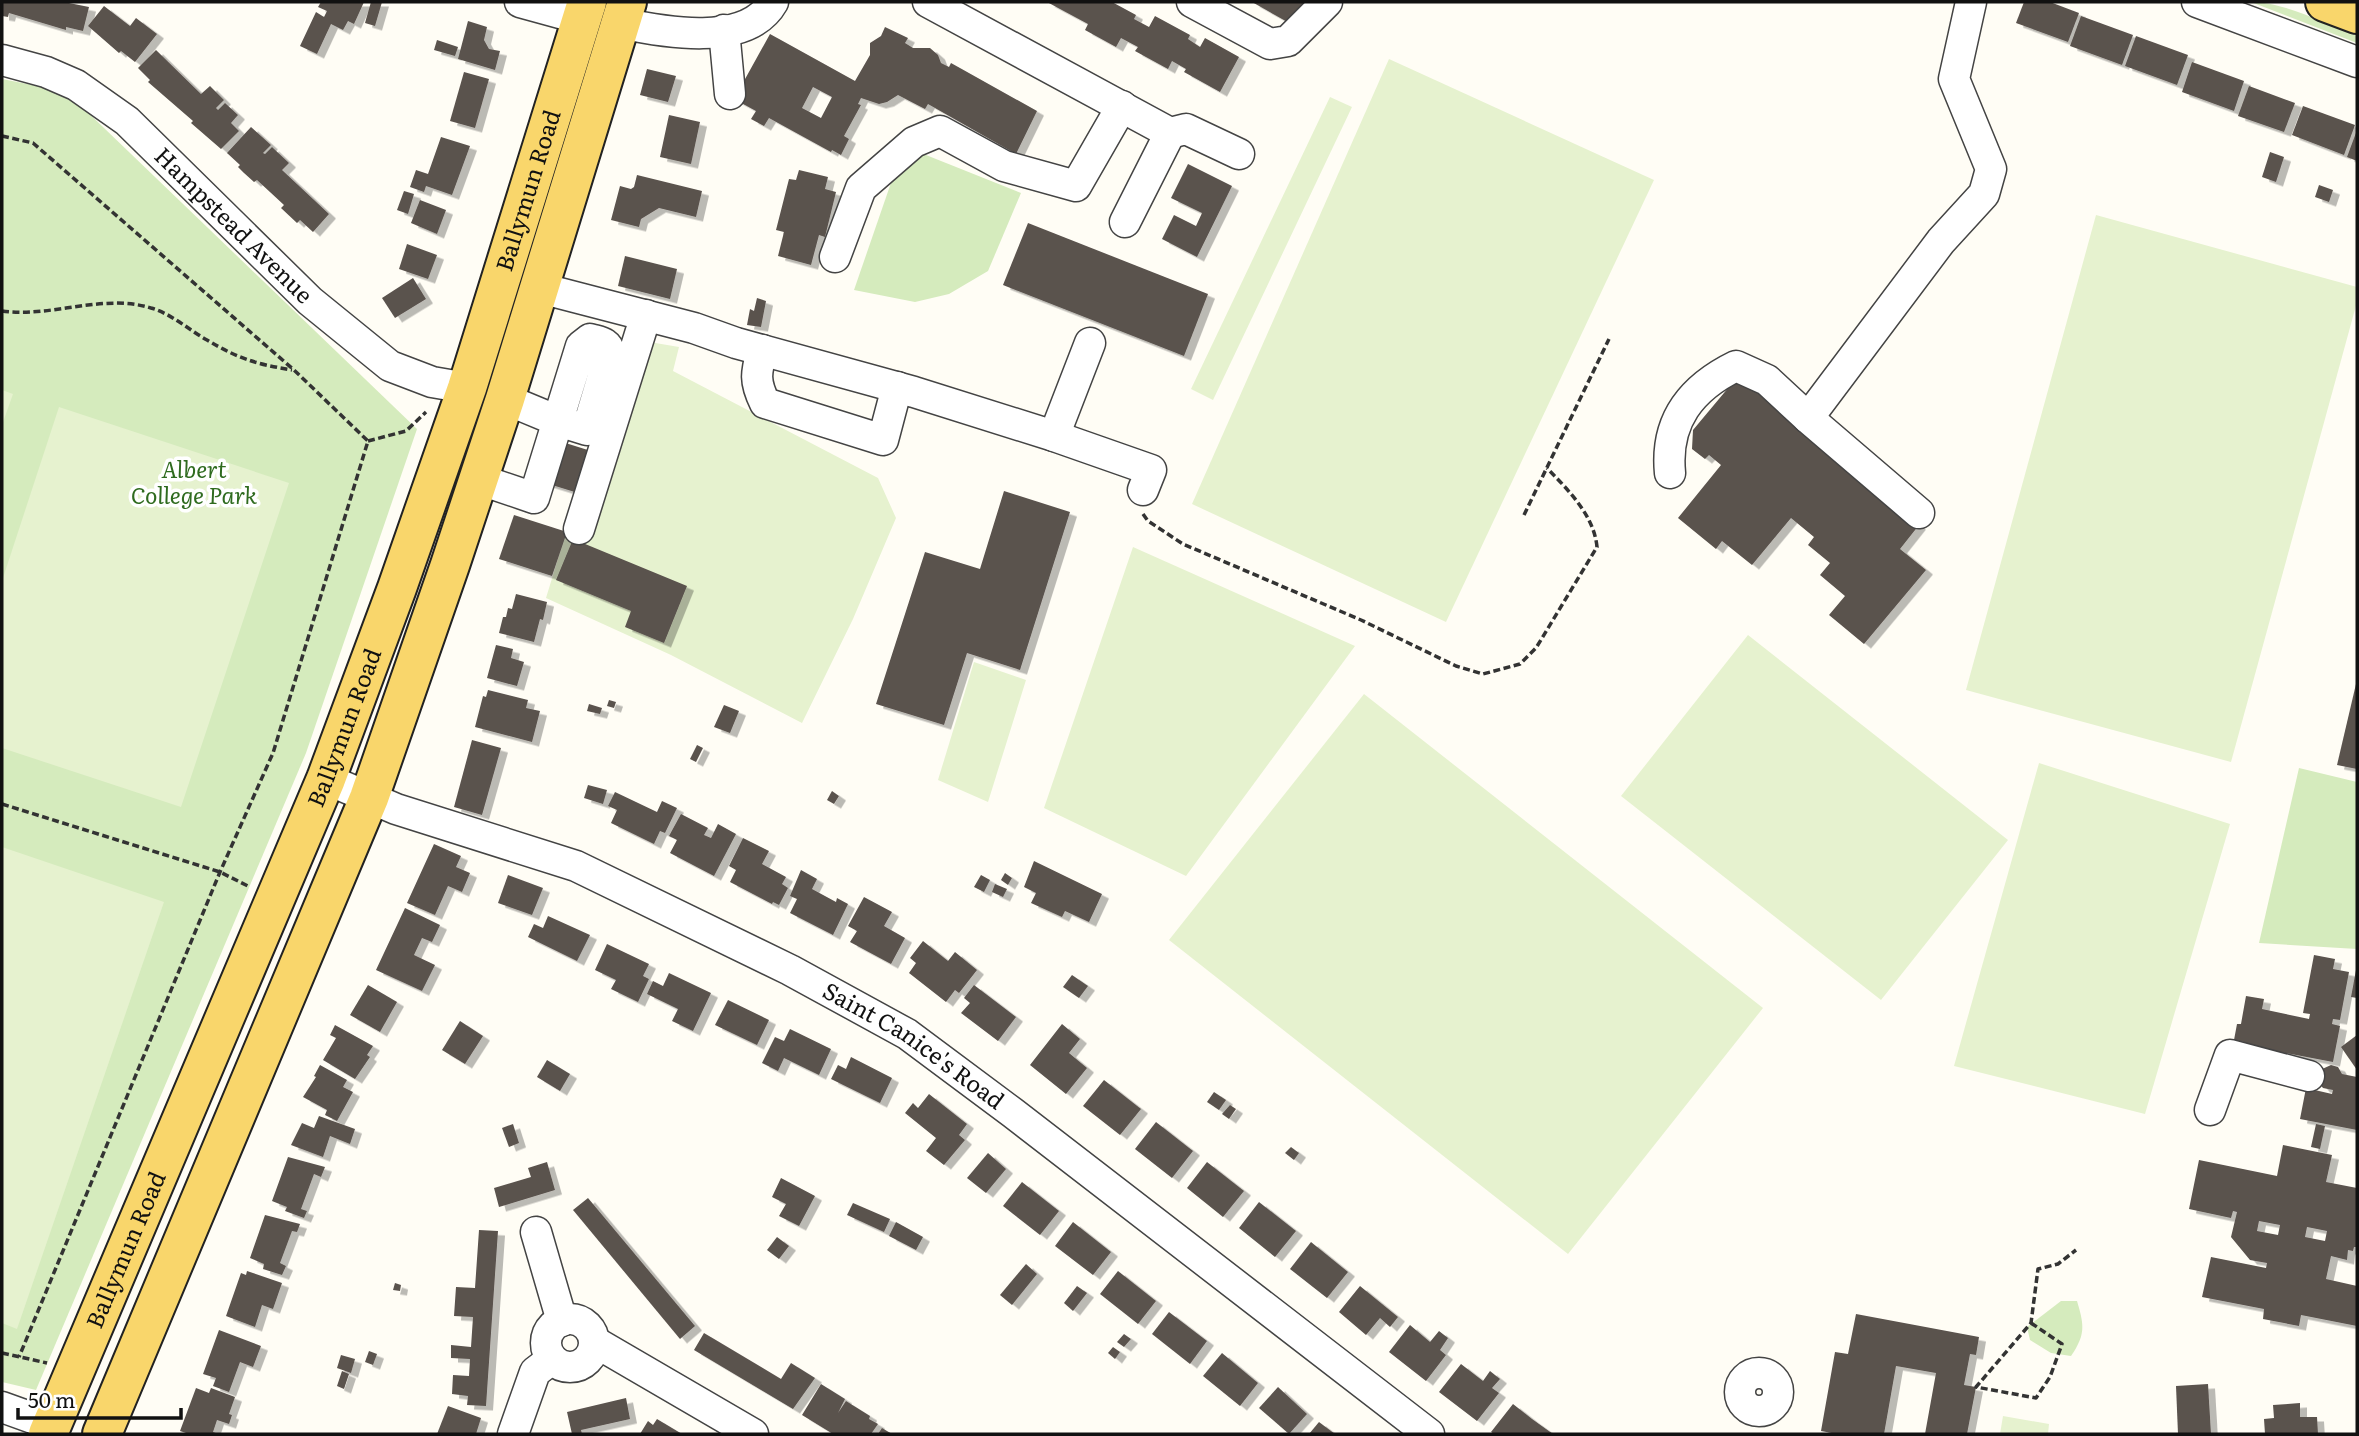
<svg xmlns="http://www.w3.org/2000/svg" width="2359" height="1436" font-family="Literata,serif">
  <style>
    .green { fill: #d5ebbd }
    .pitch { fill: #e6f2cf }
    .building { fill: #5a524d; fill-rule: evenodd; filter: url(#shadow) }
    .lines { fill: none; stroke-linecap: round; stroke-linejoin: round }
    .minor-casing { stroke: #444; stroke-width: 33 }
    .major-casing { stroke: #222; stroke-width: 42 }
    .path { stroke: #333; stroke-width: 3.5; stroke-dasharray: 7 3.5; stroke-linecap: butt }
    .minor { stroke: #fff; stroke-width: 30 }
    .major { stroke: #f9d66b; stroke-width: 38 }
    .labels { text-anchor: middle; stroke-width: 7; stroke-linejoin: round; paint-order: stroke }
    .street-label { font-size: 23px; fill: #111; stroke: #fff }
    .park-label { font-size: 23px; font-style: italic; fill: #2f6b1f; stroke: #fff }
  </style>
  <defs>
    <filter id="shadow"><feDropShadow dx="7" dy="4.5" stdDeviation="0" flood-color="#0004"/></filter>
  </defs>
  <rect width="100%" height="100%" fill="#fffdf5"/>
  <g class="green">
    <path d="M2251,2C2285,2 2325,24 2357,36V43Z"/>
    <polygon points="2,79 58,90 77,102 417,429 306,753 36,1390 2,1382"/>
    <polygon points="921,153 1021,193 988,271 949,294 915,302 854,290 893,177"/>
    <polygon points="2299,768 2357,782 2357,949 2259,943"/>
    <path d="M2061,1301H2077C2084,1325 2086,1334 2071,1356L2051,1353L2030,1340L2027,1327Z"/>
  </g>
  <g class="pitch">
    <polygon points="1389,59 1654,180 1446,622 1192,504"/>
    <polygon points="1330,97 1352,107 1213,400 1191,389"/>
    <polygon points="2096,215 2357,287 2357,302 2231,762 1966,690"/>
    <polygon points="620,337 679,347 673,371 878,478 896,518 853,619 802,723 671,655 546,598 591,451"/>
    <polygon points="2,390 13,394 2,425"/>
    <polygon points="59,407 289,483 181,807 2,748 2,581"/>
    <polygon points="1133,547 1355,646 1186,876 1044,808"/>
    <polygon points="1748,635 2008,840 1881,1000 1621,796"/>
    <polygon points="974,662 1026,680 988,802 938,780"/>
    <polygon points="1364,694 1763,1008 1568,1254 1169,940"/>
    <polygon points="2039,763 2230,824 2145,1114 1954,1066"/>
    <polygon points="2,847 164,902 17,1329 2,1323"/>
    <polygon points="2003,1416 2049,1424 2048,1434 2000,1434"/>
  </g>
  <g class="building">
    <polygon points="2,2 64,2 89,7 83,31 66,27 66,30 9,13 8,17 2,16"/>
    <polygon points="321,2 364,2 354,24 348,21 343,30 331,24 317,54 300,46 316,12 324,17 327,11 318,7"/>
    <polygon points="371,2 382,2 375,26 365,23"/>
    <polygon points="1047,2 1112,2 1136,15 1134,19 1149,27 1155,16 1190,35 1188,39 1200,47 1205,38 1239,57 1220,92 1184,72 1186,69 1172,61 1168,69 1135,51 1138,47 1121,38 1116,47 1085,30 1088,24"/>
    <polygon points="1252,2 1304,2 1291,24"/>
    <polygon points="2024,2 2050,2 2079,13 2068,42 2016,23"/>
    <polygon points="104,6 130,26 136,18 157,34 135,62 121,51 119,53 88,26"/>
    <polygon points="2081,16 2133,35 2122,65 2070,46"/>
    <polygon points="468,21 487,27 484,40 489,49 500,51 495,70 458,59"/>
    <path d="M885,27L908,38L905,43L913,48H930L938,55L941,63L949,67L951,63L1037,111L1016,154L928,104L925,109L898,95L887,102L879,104L861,98L858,104L861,105L844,136L849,139L841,155L832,150L831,152L769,118L764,126L751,119L756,111L734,99L770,34L855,81L870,55V43L881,36ZM813,87L832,97L821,118L802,108Z"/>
    <polygon points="2136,36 2188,55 2177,85 2125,66"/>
    <polygon points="437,40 458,47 455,56 434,50"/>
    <polygon points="156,50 201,94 210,86 224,100 216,108 218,110 225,103 238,115 231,123 239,131 221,149 191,123 193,121 148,82 150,80 138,68"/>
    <polygon points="2192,62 2244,81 2234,111 2182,92"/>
    <polygon points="647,69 676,76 668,102 640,95"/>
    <polygon points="464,72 489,79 475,128 450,121"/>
    <polygon points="2249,86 2295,103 2284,132 2238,116"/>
    <polygon points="2303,106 2355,125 2344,155 2292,135"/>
    <polygon points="669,115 700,122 691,164 660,157"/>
    <polygon points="251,127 271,145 263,153 265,154 272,147 289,163 282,170 329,214 313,232 300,220 297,223 281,208 284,205 257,180 254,182 244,173 238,167 240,165 227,153"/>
    <polygon points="2357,130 2357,161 2347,157"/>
    <polygon points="441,137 470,146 452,195 426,186 424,192 410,187 416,170 428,174"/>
    <polygon points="2270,152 2284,157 2276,182 2262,177"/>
    <polygon points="1188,164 1232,186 1197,257 1162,239 1174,215 1196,226 1202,213 1171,198"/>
    <polygon points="799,170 828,177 825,189 836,192 825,237 819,235 811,265 778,256 784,232 776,230 789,179 796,180"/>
    <polygon points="637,175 702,191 696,217 659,208 641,219 639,227 611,220 620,186 631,189 634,187"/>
    <polygon points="2319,185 2333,190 2329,202 2315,197"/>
    <polygon points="404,191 414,194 408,214 397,210"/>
    <polygon points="420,200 446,210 437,234 411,223"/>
    <polygon points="1028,223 1208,294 1184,356 1003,285"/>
    <polygon points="407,244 437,255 428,279 399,269"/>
    <polygon points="625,256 677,269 670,299 618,286"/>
    <polygon points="413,278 426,299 395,318 382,298"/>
    <polygon points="757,298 766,301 761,327 747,325 750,309 754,311"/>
    <polygon points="1739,375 1919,525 1900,549 1926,570 1864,644 1829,615 1845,596 1820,575 1830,563 1808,545 1814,537 1791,518 1752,565 1722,541 1716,549 1678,518 1721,465 1709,455 1705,459 1692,449 1693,430"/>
    <polygon points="540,435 591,451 578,493 526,477"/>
    <polygon points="1004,491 1070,512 1020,670 967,653 944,725 876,704 925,552 980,569"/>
    <polygon points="514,515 567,532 552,576 499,559"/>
    <polygon points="573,539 687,586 664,643 625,627 631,611 556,580"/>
    <polygon points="516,594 547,602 543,620 540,619 534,642 499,633 503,617 506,617 508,608 512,609"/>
    <polygon points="496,645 513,649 511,658 524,662 517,686 487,678"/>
    <polygon points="2356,684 2357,685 2357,769 2337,765"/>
    <polygon points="488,690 528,700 526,708 540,711 532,742 475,727 483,696 486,697"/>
    <polygon points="609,700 616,702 614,708 607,706"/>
    <polygon points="589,704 602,708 600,714 587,711"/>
    <polygon points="724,705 739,711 730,733 714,727"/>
    <polygon points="472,740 501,748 482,815 454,807"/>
    <polygon points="697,745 703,748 696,762 690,759"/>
    <polygon points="588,785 607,790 603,804 584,798"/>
    <polygon points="832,791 839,796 834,804 827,800"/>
    <polygon points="615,792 657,812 662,801 677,808 665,833 660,831 654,844 611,823 617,810 608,806"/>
    <polygon points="681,814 708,828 704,835 711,838 718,824 736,834 714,876 670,853 677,840 669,836"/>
    <polygon points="743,838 769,851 762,864 786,877 782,884 788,888 779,905 773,902 772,904 730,882 736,870 729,866"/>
    <polygon points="434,844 461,856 456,867 470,873 462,892 448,886 435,915 407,903"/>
    <polygon points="1034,861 1102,894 1089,922 1065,911 1062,917 1031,903 1036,893 1024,887"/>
    <polygon points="801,870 817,879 812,889 836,902 837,898 848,904 833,935 790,913 797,899 790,896"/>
    <polygon points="1005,873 1012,878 1008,885 1001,880"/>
    <polygon points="508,875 543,888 532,915 498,903"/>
    <polygon points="981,875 990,880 984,892 974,887"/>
    <polygon points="995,884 1007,889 1003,897 992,892"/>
    <polygon points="864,897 892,912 884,926 905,938 891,964 850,942 857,931 848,926"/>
    <polygon points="405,908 440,925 432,942 422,938 414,955 435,965 422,991 376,970"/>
    <polygon points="548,916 590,935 577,961 528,937 534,924 543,928"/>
    <polygon points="923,941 948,961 955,952 977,970 959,993 955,990 946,1002 909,973 916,963 910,958"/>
    <polygon points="607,944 649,964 643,976 649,979 638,1002 611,989 616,980 595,970"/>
    <polygon points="2314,955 2335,959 2333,969 2349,972 2340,1020 2333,1019 2332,1024 2340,1026 2333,1062 2244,1045 2244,1042 2234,1040 2237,1024 2241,1024 2246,996 2264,999 2262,1009 2309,1019 2310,1014 2303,1013"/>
    <polygon points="2356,970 2357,970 2357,998 2351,997"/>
    <polygon points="669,973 711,993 693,1031 672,1021 678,1009 647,994 653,981 663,986"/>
    <polygon points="1072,975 1088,986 1079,998 1063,987"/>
    <polygon points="368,985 397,1002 380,1032 350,1015"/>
    <polygon points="974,985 1016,1017 998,1041 961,1013 970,1003 964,998"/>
    <polygon points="728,1000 769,1020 757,1045 715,1025"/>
    <polygon points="460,1021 483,1036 465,1064 442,1050"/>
    <polygon points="1062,1024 1080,1039 1069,1053 1087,1068 1066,1094 1030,1065"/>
    <polygon points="335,1025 373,1046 367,1055 370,1057 355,1079 323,1060 336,1038 330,1035"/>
    <polygon points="790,1029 831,1049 819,1075 784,1058 778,1071 762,1063 775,1037 784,1041"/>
    <polygon points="2357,1035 2357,1070 2341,1047"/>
    <polygon points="851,1057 892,1078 880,1103 831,1079 838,1065 846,1069"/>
    <polygon points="547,1060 570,1074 560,1091 537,1077"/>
    <polygon points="320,1065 347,1080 343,1087 353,1092 337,1121 325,1115 327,1110 303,1097 316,1077 314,1076"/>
    <polygon points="2331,1065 2338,1067 2342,1074 2357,1077 2357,1130 2300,1119 2306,1088 2332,1094 2333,1090 2323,1088 2319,1083 2320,1070"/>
    <polygon points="1104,1080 1141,1109 1120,1135 1083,1106"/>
    <polygon points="1214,1092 1226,1100 1219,1110 1207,1102"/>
    <polygon points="929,1094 967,1124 959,1135 965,1140 944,1165 926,1151 936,1138 905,1113 913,1103 918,1108"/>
    <polygon points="1230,1105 1236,1109 1229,1119 1222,1114"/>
    <polygon points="319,1116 355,1129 350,1144 330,1136 323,1157 291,1145 302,1123 314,1128"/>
    <polygon points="1156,1122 1193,1151 1172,1178 1135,1149"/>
    <polygon points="513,1124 519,1143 509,1147 502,1128"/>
    <polygon points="2316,1124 2325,1126 2320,1149 2311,1147"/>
    <path d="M2283,1145L2332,1155L2326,1182L2357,1188V1247H2354L2353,1251L2348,1250L2347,1260L2331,1256L2326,1279L2357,1286V1326L2301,1315L2299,1326L2263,1319L2264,1309L2202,1297L2211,1257L2266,1268L2267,1263L2250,1260L2231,1237L2237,1212L2233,1211L2231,1218L2189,1209L2199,1160L2277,1176ZM2259,1221L2280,1225L2278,1235L2257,1231ZM2307,1227L2327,1231L2325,1241L2305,1237Z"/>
    <polygon points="1291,1147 1299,1153 1294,1160 1285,1153"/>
    <polygon points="988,1153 1006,1169 986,1193 967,1178"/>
    <polygon points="288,1157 325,1167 321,1177 314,1174 301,1209 307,1211 304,1218 285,1211 287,1207 272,1201"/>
    <polygon points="547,1162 555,1190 499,1207 494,1188 531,1177 528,1168"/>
    <polygon points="1207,1162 1244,1191 1223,1217 1187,1188"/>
    <polygon points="781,1178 815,1196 799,1226 779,1216 786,1204 772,1197"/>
    <polygon points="1022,1182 1059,1211 1040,1235 1003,1206"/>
    <polygon points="588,1198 695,1326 680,1339 573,1210"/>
    <polygon points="1259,1202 1296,1231 1275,1257 1239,1228"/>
    <polygon points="853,1203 890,1219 884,1232 847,1215"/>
    <polygon points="265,1215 300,1224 297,1232 292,1231 280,1263 286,1266 282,1275 263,1269 264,1264 250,1258"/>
    <polygon points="896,1222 923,1237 916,1250 889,1236"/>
    <polygon points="1073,1222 1111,1252 1093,1275 1055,1246"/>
    <polygon points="479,1230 498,1231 486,1406 467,1405 468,1396 452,1394 453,1375 469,1376 470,1359 451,1358 451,1345 471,1347 473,1317 454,1316 456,1287 475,1288"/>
    <polygon points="777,1237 789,1246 779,1259 767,1250"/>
    <polygon points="1311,1242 1348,1272 1327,1298 1290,1269"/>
    <polygon points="1026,1264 1037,1274 1012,1305 1000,1295"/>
    <polygon points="247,1271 282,1283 273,1309 262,1305 255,1327 226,1316 241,1273 246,1275"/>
    <polygon points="1118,1271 1156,1301 1138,1324 1100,1294"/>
    <polygon points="395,1283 401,1285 400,1291 393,1290"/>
    <polygon points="1077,1286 1087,1293 1073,1311 1064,1303"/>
    <polygon points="1360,1286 1398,1317 1390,1327 1380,1318 1366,1335 1339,1312"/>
    <polygon points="1169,1312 1207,1341 1190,1364 1152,1334"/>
    <polygon points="1856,1314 1979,1337 1976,1355 1970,1354 1964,1385 1976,1387 1967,1434 1925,1434 1936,1373 1896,1366 1884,1434 1837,1434 1821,1431 1835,1352 1848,1354"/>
    <polygon points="1410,1325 1430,1342 1439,1331 1448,1338 1440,1350 1446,1355 1426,1381 1389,1352"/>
    <polygon points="219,1330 261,1346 253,1367 240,1362 229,1392 213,1386 216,1378 203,1374"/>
    <polygon points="704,1333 781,1379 791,1363 815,1378 793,1409 694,1350"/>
    <polygon points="1124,1334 1131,1339 1124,1347 1117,1342"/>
    <polygon points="1113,1347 1120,1352 1115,1359 1108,1353"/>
    <polygon points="369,1351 377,1354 373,1365 365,1362"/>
    <polygon points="1222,1353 1258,1383 1240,1406 1203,1376"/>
    <polygon points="341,1355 355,1359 351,1373 337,1368"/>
    <polygon points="1461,1364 1483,1381 1490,1371 1500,1379 1492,1388 1499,1393 1477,1421 1439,1392"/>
    <polygon points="342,1371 349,1374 344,1389 337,1386"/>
    <polygon points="821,1384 845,1399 838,1413 846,1401 870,1416 869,1419 878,1424 871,1434 833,1434 802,1415"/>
    <polygon points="2208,1384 2211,1434 2178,1434 2176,1386"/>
    <polygon points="1278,1387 1307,1414 1289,1434 1259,1408"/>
    <polygon points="196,1388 209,1393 211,1388 235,1397 229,1414 232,1415 229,1424 217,1420 213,1432 219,1434 189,1434 180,1431"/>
    <polygon points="626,1398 630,1419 581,1430 582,1434 572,1434 567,1412"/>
    <polygon points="2300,1403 2300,1417 2317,1417 2318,1434 2265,1434 2264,1419 2274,1418 2273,1405"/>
    <polygon points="1513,1404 1532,1419 1553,1434 1494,1434 1491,1432"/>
    <polygon points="448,1406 481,1418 476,1434 437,1434"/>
    <polygon points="657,1419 682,1434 640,1434 648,1421 653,1425"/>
    <polygon points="1319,1422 1335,1434 1309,1434"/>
    <polygon points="882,1428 892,1434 878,1434"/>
  </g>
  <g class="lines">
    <g class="minor-casing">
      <g id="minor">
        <polyline points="520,2 582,19"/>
        <polyline points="928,2 1170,133 1186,129 1239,154"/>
        <polyline points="1192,2 1270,44 1288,41 1327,2"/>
        <polyline points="2197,2 2357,62"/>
        <path d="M620,23C663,32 747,48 773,2"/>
        <polyline points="724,30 730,94"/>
        <path id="s1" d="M2,60L46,72L76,85L127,121L310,301L390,366L432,382L467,388"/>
        <polyline points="1125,222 1170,133"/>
        <polyline points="835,257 861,188 914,142 940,131 1004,166 1076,186 1122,106"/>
        <polyline points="540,288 694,328 736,343 914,392 1054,436 1090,343"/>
        <path d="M762,350C756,373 754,381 765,403L883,440L897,387"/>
        <polyline points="1808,418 1941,241 1984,194 1991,169 1954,79 1971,2"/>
        <polyline points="1054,436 1151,470 1143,490"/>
        <path d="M1670,473C1665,421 1691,388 1736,366L1767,380L1808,418L1919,513"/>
        <path d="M478,479L534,498L581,346L590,339C600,342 608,342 610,353L587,430L558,421L505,399"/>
        <polyline points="579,529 646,315"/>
        <path id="s2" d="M326,779L396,809L576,866L790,970L907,1034L1013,1113L1429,1434"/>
        <polyline points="2210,1110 2230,1055 2309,1076"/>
        <polyline points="536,1232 562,1321"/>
        <circle cx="570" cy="1343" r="24"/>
        <polyline points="595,1342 753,1434"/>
        <circle cx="1759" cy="1392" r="19"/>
        <polyline points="2,1407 52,1425"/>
        <polyline points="513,1434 535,1372 552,1359"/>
      </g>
    </g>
    <g class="major-casing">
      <g id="major">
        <polyline points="2325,2 2357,14"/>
        <path id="s3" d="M48,1434L326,779L397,588L467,388L587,2"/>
        <polyline points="102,1434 369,798 450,565 505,399 627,2"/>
      </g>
    </g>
    <g class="path">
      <polyline points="2,136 33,143 294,370 368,441 273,753 220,872 19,1357"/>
      <path d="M2,311C51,318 103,293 151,308C172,314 189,330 207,340C239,359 256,364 292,370"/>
      <polyline points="368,441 406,431 426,412"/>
      <path d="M1143,514L1148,521L1183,544L1361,620L1456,666L1483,674L1520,664L1536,648L1597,547C1594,515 1568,490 1547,468"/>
      <polyline points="1524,515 1609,339"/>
      <polyline points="2,804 220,872 248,886"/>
      <polyline points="2031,1323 2062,1344 2050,1377 2036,1398 1976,1387 2031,1323 2038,1269 2058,1264 2076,1250"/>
      <polyline points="2,1353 47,1363"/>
    </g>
    <use href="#minor" class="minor"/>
    <use href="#major" class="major"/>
  </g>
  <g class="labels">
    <g class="street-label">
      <text dy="8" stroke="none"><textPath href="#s3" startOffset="1334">Ballymun Road</textPath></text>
      <text dy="8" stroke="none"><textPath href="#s1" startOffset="290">Hampstead Avenue</textPath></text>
      <text dy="8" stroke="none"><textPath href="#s3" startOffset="766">Ballymun Road</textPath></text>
      <text dy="8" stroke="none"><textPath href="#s2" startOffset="648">Saint Canice's Road</textPath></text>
      <text dy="8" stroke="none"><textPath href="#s3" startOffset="200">Ballymun Road</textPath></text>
    </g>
    <g class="park-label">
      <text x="194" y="478">Albert<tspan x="194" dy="26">College Park</tspan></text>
    </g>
  </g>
  <rect width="2359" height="1436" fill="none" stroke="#111111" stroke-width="7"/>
  <path d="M18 1408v10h163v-10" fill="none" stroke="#111111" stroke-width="3.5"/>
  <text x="28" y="1408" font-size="21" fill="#111111" stroke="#ffffff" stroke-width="5" paint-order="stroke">50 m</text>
</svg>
